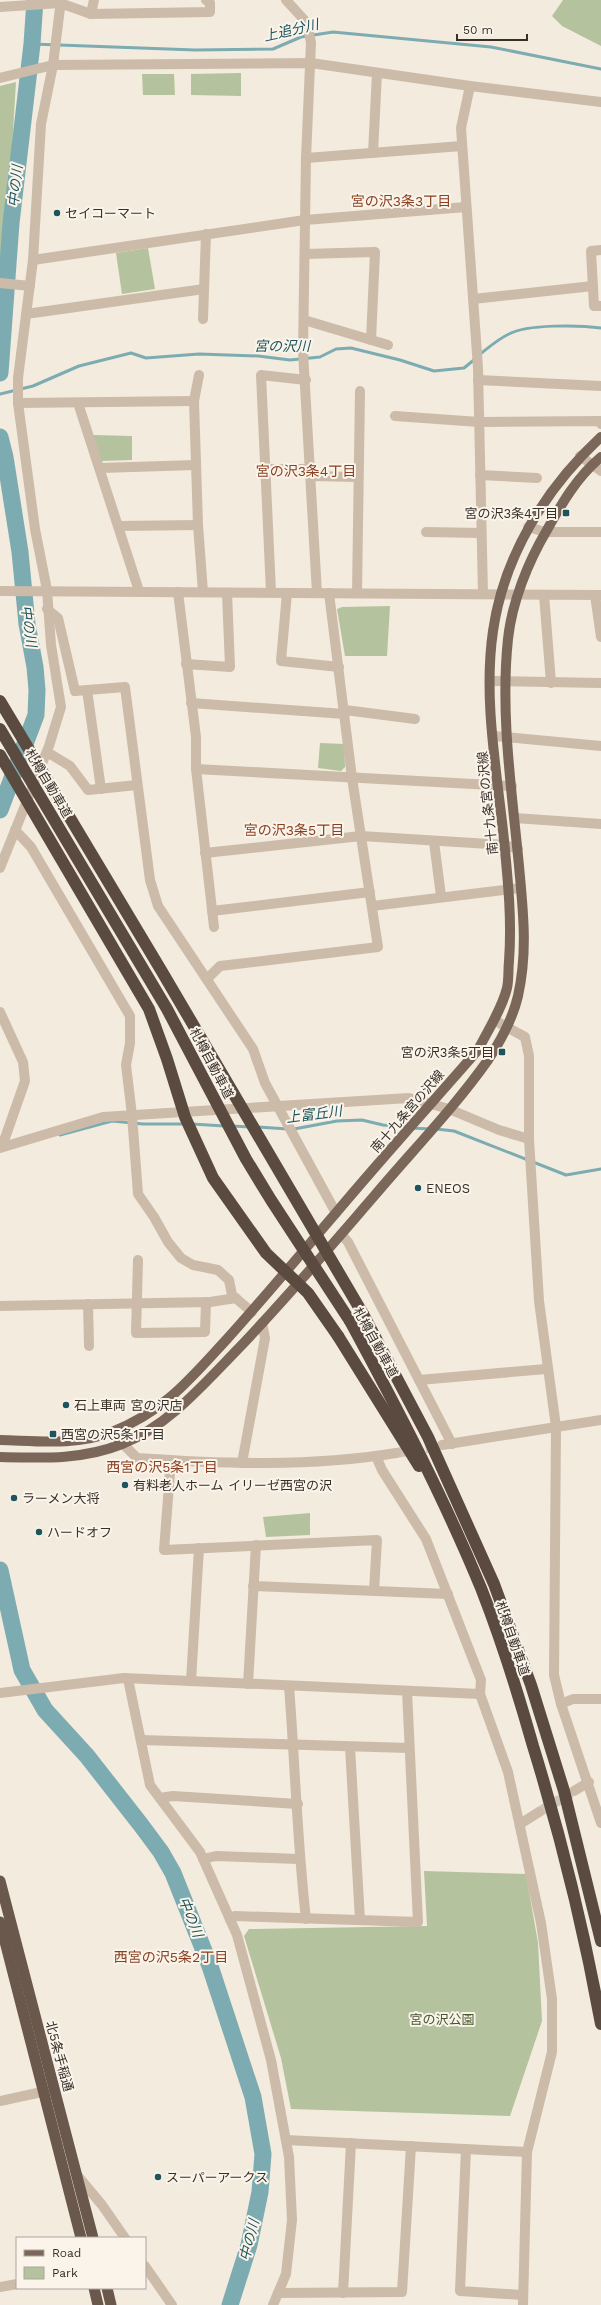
<svg xmlns="http://www.w3.org/2000/svg" width="601" height="2305" font-family="'Work Sans','Noto Sans JP',sans-serif">
  <style>
    .green { fill: #b4c39d }
    .lines { fill: none; stroke-linecap: round; stroke-linejoin: round }
    .stream { stroke: #7cacb1; stroke-width: 3 }
    .river { stroke: #7cacb1; stroke-width: 17 }
    .minor-tunnel { stroke: #cec5ba; stroke-width: 10; stroke-dasharray: 10 5; stroke-linecap: butt }
    .minor { stroke: #ccbba9; stroke-width: 10 }
    .tertiary { stroke: #ccbba9; stroke-width: 10 }
    .primary { stroke: #7b675a; stroke-width: 10 }
    .trunk { stroke: #6a584d; stroke-width: 11 }
    .motorway { stroke: #5a4a40; stroke-width: 12 }
    .motorway-bridge { stroke: #5a4a40; stroke-width: 12 }
    .poi-dot { fill: #1e545c; stroke: #faf4eb; stroke-width: 1.5 }
    .labels { text-anchor: middle; stroke-width: 4; stroke-linejoin: round; paint-order: stroke }
    .poi-label { font-size: 13px; fill: #392f29; stroke: #faf4eb; text-anchor: start }
    .street-label { font-size: 13px; fill: #392f29; stroke: #faf4eb }
    .park-label { font-size: 13px; fill: #45582c; stroke: #faf4eb }
    .water-label { font-size: 14px; font-style: italic; fill: #1e545c; stroke: #faf4eb }
    .neighbourhood-label { font-size: 14px; fill: #8a4020; stroke: #faf4eb }
  </style>
  <rect width="100%" height="100%" fill="#f3ebde"/>
  <g class="green">
    <polygon points="563,0 601,0 601,46 562,26 552,16"/>
    <polygon points="241,73 241,96 191,95 191,74"/>
    <polygon points="142,74 174,74 175,95 143,95"/>
    <polygon points="16,82 11,164 8,175 4,235 0,261 0,86"/>
    <polygon points="148,248 155,289 122,294 116,253"/>
    <polygon points="93,435 132,436 132,460 101,461"/>
    <polygon points="390,606 387,656 345,656 337,609 342,607"/>
    <polygon points="320,743 344,744 345,767 341,771 318,768"/>
    <polygon points="310,1513 310,1535 266,1537 263,1517"/>
    <polygon points="424,1871 526,1874 538,1943 542,2021 510,2116 291,2109 281,2058 244,1936 249,1929 427,1926"/>
  </g>
  <g class="lines">
    <g class="stream">
      <polyline points="32,44 195,50 273,49 301,37 333,32 491,47 601,69"/>
      <path d="M479,355C488,348 498,339 509,334C527,324 580,325 601,328"/>
      <polyline points="0,394 33,386 79,366 131,353 146,358 199,354 258,356 290,360 320,357 336,349 351,348 400,360 434,371 464,368 475,359"/>
      <polyline points="192,1124 224,1126"/>
      <polyline points="232,1126 250,1127"/>
      <polyline points="258,1127 288,1129"/>
      <polyline points="412,1128 430,1129"/>
      <polyline points="294,1129 337,1121 362,1120 383,1125 406,1127"/>
      <polyline points="436,1129 454,1131 566,1175 601,1169"/>
      <polyline points="60,1135 112,1121 143,1124 184,1124"/>
    </g>
    <g class="river">
      <polyline points="0,373 11,223 32,44 35,0"/>
      <polyline points="0,437 5,457 20,552 27,624 35,667 37,690 36,715 0,810"/>
      <polyline points="0,1570 22,1670 45,1710 87,1756 141,1825 161,1852 173,1873 210,1966 253,2097 263,2154 260,2192 249,2245 230,2305"/>
    </g>
    <g class="minor-tunnel">
      <polyline points="396,1453 440,1446"/>
      <polyline points="539,1812 571,1793"/>
    </g>
    <g class="minor">
      <polyline points="286,0 307,23 311,43 306,158 303,352 317,593"/>
      <polyline points="0,7 60,3 91,14 210,12 210,3 206,0"/>
      <polyline points="91,14 94,0"/>
      <polyline points="0,78 53,65 311,63 470,86 601,102"/>
      <polyline points="470,86 461,128 478,368 483,594"/>
      <polyline points="373,153 377,73"/>
      <polyline points="306,158 462,146"/>
      <polyline points="601,250 591,251 594,306 601,306"/>
      <polyline points="305,254 375,252 371,340"/>
      <polyline points="33,260 305,220 466,207"/>
      <polyline points="0,283 30,286"/>
      <polyline points="473,299 593,286"/>
      <polyline points="26,314 204,289"/>
      <polyline points="203,319 206,234"/>
      <polyline points="304,320 388,345"/>
      <polyline points="199,375 194,401 198,525 203,592"/>
      <polyline points="478,380 601,386"/>
      <polyline points="18,403 194,401"/>
      <polyline points="78,403 139,591"/>
      <polyline points="395,416 479,422 600,421 601,424"/>
      <polyline points="580,456 601,471"/>
      <polyline points="100,468 196,465"/>
      <polyline points="266,469 310,469"/>
      <polyline points="480,475 537,478"/>
      <polyline points="310,476 357,477"/>
      <polyline points="119,526 198,525"/>
      <polyline points="528,527 545,532 601,532"/>
      <polyline points="426,532 481,533"/>
      <polyline points="0,591 601,595"/>
      <polyline points="178,592 196,737 196,769 214,927"/>
      <polyline points="271,592 261,375 306,380"/>
      <polyline points="287,593 281,661 339,667"/>
      <polyline points="357,593 360,391"/>
      <polyline points="544,595 551,683"/>
      <polyline points="595,595 601,637"/>
      <polyline points="47,609 58,618 75,691 125,687 150,880 158,906 253,1049 265,1083 336,1213"/>
      <polyline points="186,664 230,667 227,593"/>
      <polyline points="490,681 601,683"/>
      <polyline points="87,690 101,789"/>
      <polyline points="191,703 345,714"/>
      <polyline points="345,710 415,719"/>
      <polyline points="494,736 601,746"/>
      <polyline points="47,752 70,766 88,790 137,785"/>
      <polyline points="196,769 512,786"/>
      <polyline points="515,818 601,824"/>
      <polyline points="15,830 31,847 130,1016 130,1043 126,1065 132,1115 138,1194 154,1217 168,1242 181,1258 193,1265 218,1270 229,1280 232,1295 252,1312"/>
      <polyline points="434,842 441,896"/>
      <polyline points="205,853 361,836 505,845 518,849"/>
      <polyline points="0,868 49,746 61,707 51,645 47,590 35,529 18,403 18,378 33,260 41,124 53,65 61,0"/>
      <polyline points="372,906 521,888"/>
      <polyline points="212,911 370,892"/>
      <polyline points="207,979 220,966 378,947 352,778 329,593"/>
      <polyline points="0,1012 23,1062 25,1081 5,1138 0,1145"/>
      <polyline points="494,1020 525,1037 529,1056 529,1139 539,1301 556,1427 554,1675 561,1704 601,1823"/>
      <polyline points="0,1148 103,1117 409,1098 449,1109 499,1130 529,1139"/>
      <polyline points="341,1234 348,1242 452,1444"/>
      <polyline points="138,1260 136,1333 205,1332 206,1302"/>
      <polyline points="88,1304 89,1346"/>
      <polyline points="0,1306 210,1302 236,1298"/>
      <polyline points="419,1380 546,1369"/>
      <path d="M111,1432L137,1458C223,1464 311,1467 396,1453"/>
      <polyline points="442,1445 601,1420"/>
      <polyline points="376,1456 382,1470 426,1539 481,1680 480,1694 508,1772 541,1923 552,1999 552,2052 527,2152 523,2305"/>
      <polyline points="171,1460 164,1550 377,1540 374,1591"/>
      <polyline points="242,1463 265,1338 262,1323"/>
      <polyline points="253,1586 448,1594"/>
      <polyline points="128,1679 150,1785 200,1852 237,1935 271,2060 289,2157 292,2220 286,2274 273,2305"/>
      <polyline points="191,1681 199,1548"/>
      <polyline points="248,1684 256,1545"/>
      <path d="M289,1686C295,1763 297,1841 306,1919"/>
      <polyline points="0,1693 124,1678 480,1694"/>
      <polyline points="561,1704 573,1699 601,1699"/>
      <polyline points="141,1740 409,1748"/>
      <polyline points="350,1747 360,1920"/>
      <polyline points="574,1791 589,1782"/>
      <polyline points="160,1798 173,1796 298,1804"/>
      <polyline points="520,1824 539,1812"/>
      <polyline points="203,1859 216,1856 299,1859"/>
      <polyline points="230,1920 235,1916 418,1922 407,1691"/>
      <polyline points="286,2140 527,2152"/>
      <polyline points="466,2149 460,2291 523,2295"/>
      <polyline points="77,2175 102,2205 125,2238"/>
      <polyline points="145,2266 172,2305"/>
      <polyline points="0,2287 17,2284"/>
      <polyline points="278,2293 402,2292 411,2146"/>
      <polyline points="343,2293 351,2143"/>
    </g>
    <polyline class="tertiary" points="0,2101 51,2090"/>
    <g class="primary">
      <path d="M0,1440C38,1441 75,1446 112,1432C165,1411 190,1379 227,1339C264,1298 299,1256 335,1214C382,1158 430,1105 478,1050C488,1030 502,1009 507,988C509,979 508,970 509,961C512,920 508,881 504,840C497,772 483,699 493,631C504,555 546,488 601,437"/>
      <path d="M0,1457C41,1458 83,1460 122,1444C168,1426 203,1385 237,1350C285,1300 330,1247 375,1195C413,1150 454,1108 488,1060C500,1042 513,1017 518,996C528,951 523,911 519,866C512,792 500,714 508,639C512,602 528,562 547,530C562,503 577,477 601,457"/>
    </g>
    <g class="trunk">
      <polyline points="0,1881 93,2238"/>
      <polyline points="0,1922 81,2238"/>
      <polyline points="94,2288 98,2305"/>
      <polyline points="107,2288 111,2305"/>
    </g>
    <g class="motorway">
      <polyline points="363,1314 428,1437 494,1584 531,1685 564,1791 601,1941"/>
      <path d="M350,1321C397,1408 443,1496 481,1588C501,1639 518,1693 533,1746C561,1837 584,1930 601,2024"/>
      <polyline points="338,1336 419,1466"/>
    </g>
    <g class="motorway-bridge">
      <polyline points="0,701 161,970 363,1314"/>
      <polyline points="0,729 167,1009 246,1159 271,1200 350,1321"/>
      <polyline points="0,755 149,1009 167,1059 185,1117 213,1178 266,1253 308,1293 338,1336"/>
    </g>
  </g>
  <g class="poi-dot">
    <circle cx="57" cy="213" r="4"/>
    <rect x="562" y="509" width="8" height="8" rx="2"/>
    <rect x="498" y="1048" width="8" height="8" rx="2"/>
    <circle cx="418" cy="1188" r="4"/>
    <circle cx="66" cy="1405" r="4"/>
    <rect x="49" y="1430" width="8" height="8" rx="2"/>
    <circle cx="125" cy="1485" r="4"/>
    <circle cx="14" cy="1498" r="4"/>
    <circle cx="39" cy="1532" r="4"/>
    <circle cx="158" cy="2177" r="4"/>
  </g>
  <g class="labels">
    <g class="poi-label">
      <text x="65" y="218">セイコーマート</text>
      <text x="558" y="518" text-anchor="end">宮の沢3条4丁目</text>
      <text x="494" y="1057" text-anchor="end">宮の沢3条5丁目</text>
      <text x="426" y="1193">ENEOS</text>
      <text x="74" y="1410">石上車両 宮の沢店</text>
      <text x="61" y="1439">西宮の沢5条1丁目</text>
      <text x="133" y="1490">有料老人ホーム イリーゼ西宮の沢</text>
      <text x="22" y="1503">ラーメン大将</text>
      <text x="47" y="1537">ハードオフ</text>
      <text x="166" y="2182">スーパーアークス</text>
    </g>
    <g class="street-label">
      <text transform="translate(49 783) rotate(59)" y="5">札樽自動車道</text>
      <text transform="translate(487 803) rotate(-96)" y="5">南十九条宮の沢線</text>
      <text transform="translate(212 1063) rotate(62)" y="5">札樽自動車道</text>
      <text transform="translate(407 1111) rotate(-49)" y="5">南十九条宮の沢線</text>
      <text transform="translate(376 1342) rotate(61)" y="5">札樽自動車道</text>
      <text transform="translate(513 1638) rotate(71)" y="5">札樽自動車道</text>
      <text transform="translate(60 2056) rotate(75)" y="5">北5条手稲通</text>
    </g>
    <g class="park-label">
      <text x="442" y="2024">宮の沢公園</text>
    </g>
    <g class="water-label">
      <text transform="translate(291 30) rotate(-13)" y="5">上追分川</text>
      <text transform="translate(15 186) rotate(-84)" y="5">中の川</text>
      <text x="282" y="351">宮の沢川</text>
      <text transform="translate(29 626) rotate(82)" y="5">中の川</text>
      <text transform="translate(314 1114) rotate(-7)" y="5">上富丘川</text>
      <text transform="translate(191 1917) rotate(68)" y="5">中の川</text>
      <text transform="translate(249 2240) rotate(-76)" y="5">中の川</text>
    </g>
    <g class="neighbourhood-label">
      <text x="401" y="206">宮の沢3条3丁目</text>
      <text x="306" y="476">宮の沢3条4丁目</text>
      <text x="294" y="835">宮の沢3条5丁目</text>
      <text x="162" y="1472">西宮の沢5条1丁目</text>
      <text x="171" y="1962">西宮の沢5条2丁目</text>
    </g>
  </g>
  <rect x="16" y="2237" width="130" height="52" fill="#faf4eb" stroke="#ada59d"/>
  <rect x="24" y="2250" width="20" height="6" fill="#7b675a" stroke="#ada59d"/>
  <text x="52" y="2257" font-size="12" fill="#392f29">Road</text>
  <rect x="24" y="2267" width="20" height="12" fill="#b4c39d" stroke="#ada59d"/>
  <text x="52" y="2277" font-size="12" fill="#392f29">Park</text>
  <path d="M457 34v6h70v-6" fill="none" stroke="#392f29" stroke-width="2"/>
  <text x="463" y="34" font-size="12" fill="#392f29" stroke="#faf4eb" stroke-width="3" paint-order="stroke">50 m</text>
</svg>
